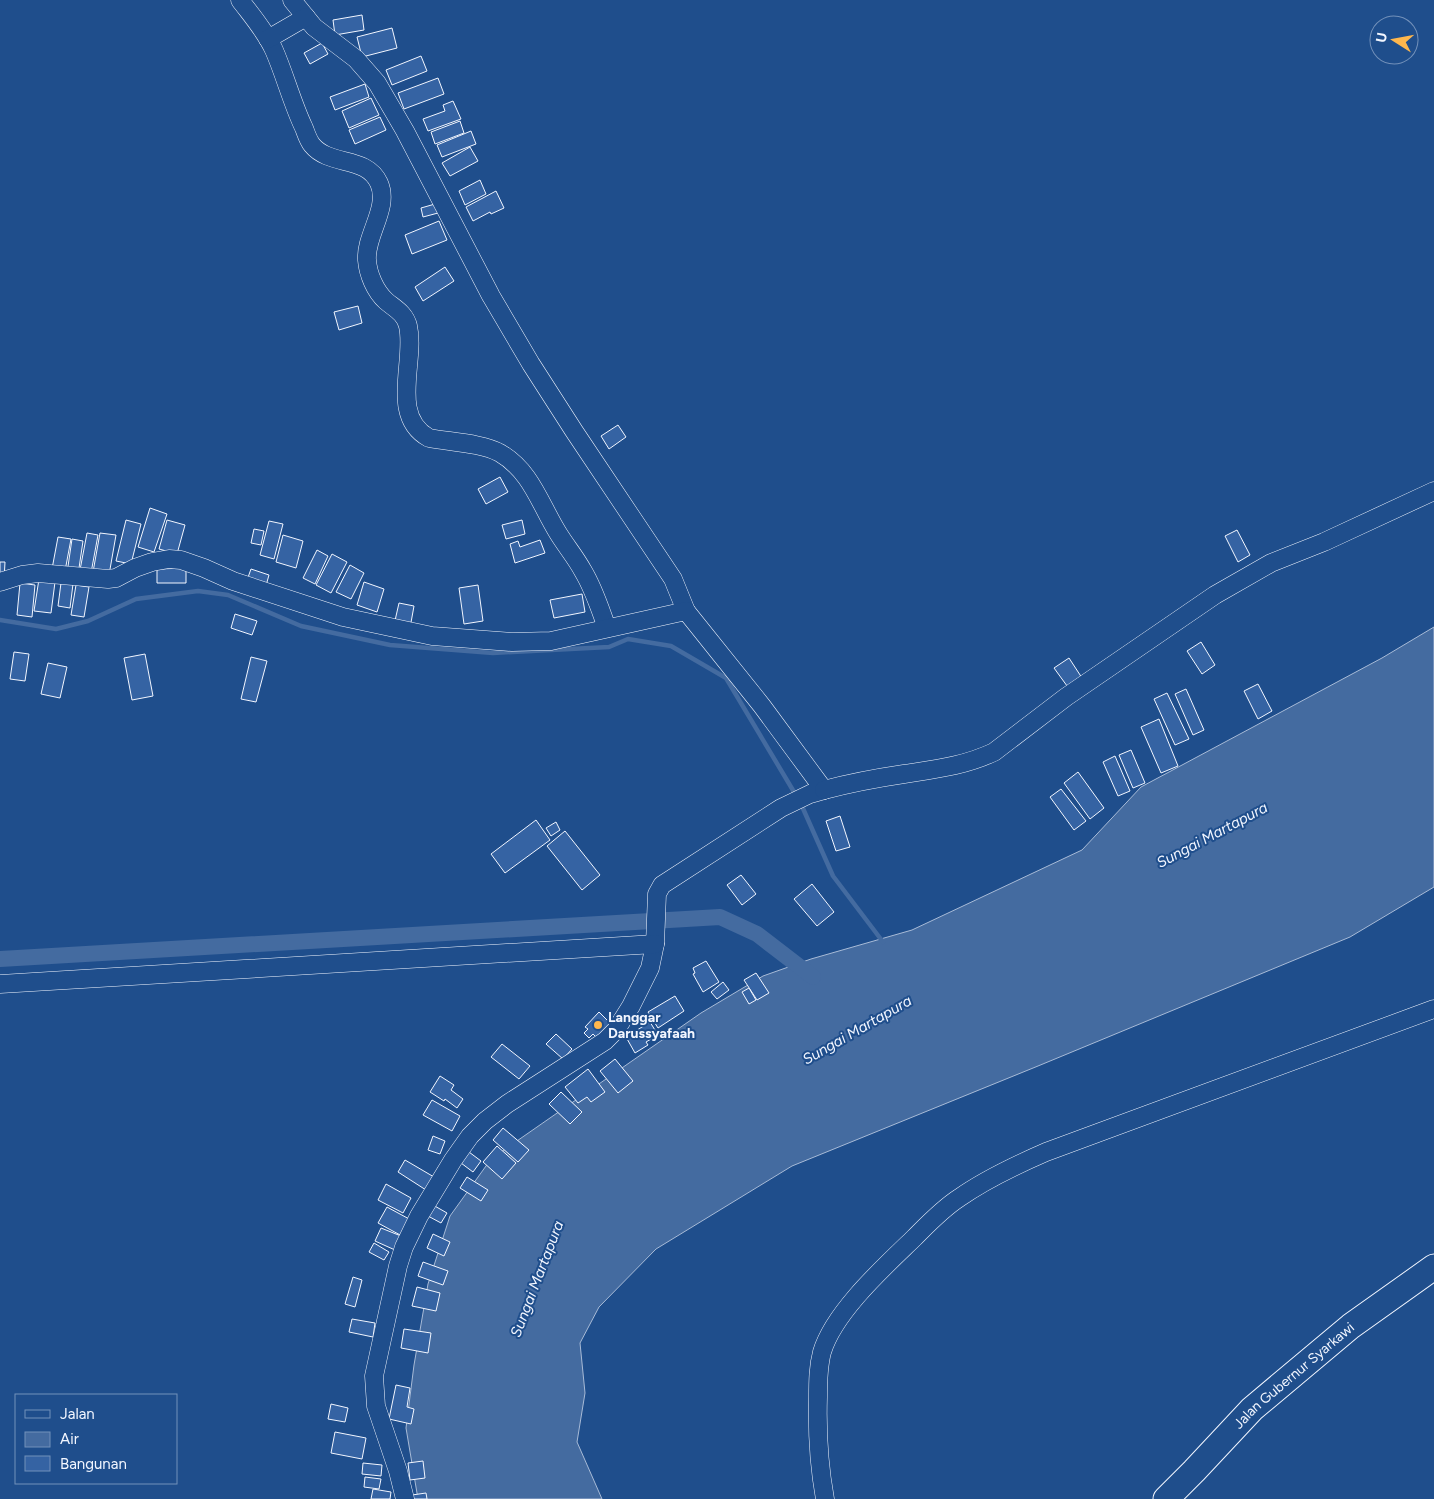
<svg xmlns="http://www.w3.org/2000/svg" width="1434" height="1499" font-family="Figtree,sans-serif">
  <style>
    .water { fill: #446ba0; stroke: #a8bbd7 }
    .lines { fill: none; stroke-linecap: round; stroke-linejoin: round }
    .stream { stroke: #446ba0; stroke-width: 4.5 }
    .canal { stroke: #446ba0; stroke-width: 16 }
    .building { fill: #3563a3; stroke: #f2f6ff }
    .minor-casing { stroke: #f2f6ff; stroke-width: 19 }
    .highway-casing { stroke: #f2f6ff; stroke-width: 27 }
    .minor { stroke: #1f4e8c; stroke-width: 18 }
    .highway { stroke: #1f4e8c; stroke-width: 25 }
    .poi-dot { fill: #ffb74d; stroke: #1f4e8c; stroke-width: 2 }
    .labels { text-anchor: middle; stroke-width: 4; stroke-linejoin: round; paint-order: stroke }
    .poi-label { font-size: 14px; font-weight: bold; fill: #f2f6ff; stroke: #1f4e8c; text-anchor: start }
    .street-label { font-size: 14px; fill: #f2f6ff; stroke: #1f4e8c }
    .water-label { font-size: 15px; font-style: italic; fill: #f2f6ff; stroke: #1f4e8c }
  </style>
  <rect width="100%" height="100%" fill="#1f4e8c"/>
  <polygon class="water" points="1434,627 1434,887 1350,937 1038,1066 792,1166 656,1249 599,1307 580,1343 585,1393 577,1442 602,1499 418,1499 406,1428 414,1365 428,1284 450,1216 491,1159 701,1013 763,976 811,959 912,930 1082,850 1141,787 1382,658"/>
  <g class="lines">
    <g class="stream">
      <polyline points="0,620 56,629 88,621 136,599 198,591 228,595 301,626 390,645 493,653 609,647 628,639 671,646 726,678 797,797"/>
      <polyline points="801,804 833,876 883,942"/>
    </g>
    <polyline class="canal" points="0,959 720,917 757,934 813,977"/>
  </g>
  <g class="building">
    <polygon points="362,15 364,30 335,35 333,20"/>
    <polygon points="392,28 397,48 362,57 357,37"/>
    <polygon points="322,43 328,54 310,64 304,53"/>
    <polygon points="421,56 427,71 392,85 386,70"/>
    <polygon points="438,78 444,94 404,109 398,93"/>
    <polygon points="365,84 369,97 335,110 330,97"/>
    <polygon points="371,98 379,115 349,128 342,111"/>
    <polygon points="453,101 461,119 428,131 423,119 445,111 443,105"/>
    <polygon points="380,117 386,130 355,144 349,130"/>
    <polygon points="460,121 464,133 435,144 431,132"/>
    <polygon points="471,131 476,144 442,157 437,145"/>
    <polygon points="470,147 478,161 450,176 442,163"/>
    <polygon points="480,180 486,194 465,205 459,191"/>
    <polygon points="496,191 504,208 491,214 490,212 473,221 466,207"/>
    <polygon points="435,204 438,213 423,217 421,208"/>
    <polygon points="439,221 447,240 412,254 405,235"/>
    <polygon points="445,267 454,281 423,301 415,287"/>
    <polygon points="358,306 362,323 339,330 334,312"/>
    <polygon points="618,425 626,437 609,449 601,436"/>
    <polygon points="500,477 508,492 486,504 478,489"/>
    <polygon points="150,508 167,514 154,552 138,547"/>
    <polygon points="126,520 141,524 131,564 116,561"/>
    <polygon points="167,520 185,525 177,554 159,549"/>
    <polygon points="522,520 525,534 506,539 502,525"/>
    <polygon points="269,521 283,524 274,559 260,555"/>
    <polygon points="254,529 264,531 261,545 251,543"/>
    <polygon points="1237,530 1250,555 1238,562 1225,536"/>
    <polygon points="87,533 98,535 91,573 80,570"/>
    <polygon points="100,533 116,535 109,575 93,572"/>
    <polygon points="283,535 303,541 296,568 276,562"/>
    <polygon points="58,537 71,539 65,571 52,569"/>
    <polygon points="72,539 83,541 78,575 67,573"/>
    <polygon points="540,540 545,553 515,563 510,544 518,541 520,547"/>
    <polygon points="317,550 328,556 315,584 303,578"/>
    <polygon points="332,554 347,562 331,593 316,585"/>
    <polygon points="0,562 5,562 4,581 0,580"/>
    <polygon points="350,565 364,573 351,599 336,592"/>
    <polygon points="186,568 186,583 157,583 157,569"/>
    <polygon points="251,569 269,575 265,589 246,583"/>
    <polygon points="39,579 55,582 51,613 34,611"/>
    <polygon points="364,582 384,589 377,612 357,605"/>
    <polygon points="20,583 35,585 32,617 17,615"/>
    <polygon points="61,583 73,584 70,608 58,606"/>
    <polygon points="76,585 89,587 84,617 71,615"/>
    <polygon points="478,585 483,621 464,624 459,588"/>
    <polygon points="582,594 585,612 554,618 550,600"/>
    <polygon points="399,603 414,606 410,628 394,625"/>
    <polygon points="235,614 257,621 252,635 231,628"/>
    <polygon points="1201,642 1215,665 1202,674 1187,651"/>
    <polygon points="14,652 29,654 25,681 10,679"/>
    <polygon points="145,654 153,696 132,700 124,658"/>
    <polygon points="251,657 267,661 256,702 241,699"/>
    <polygon points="1069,658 1084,681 1070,690 1054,668"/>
    <polygon points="48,663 67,667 60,698 41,694"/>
    <polygon points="1258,684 1272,711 1258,719 1244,691"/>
    <polygon points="1186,689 1204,730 1193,735 1175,694"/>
    <polygon points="1167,693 1189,739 1175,745 1154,699"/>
    <polygon points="1159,719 1178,766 1161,773 1141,727"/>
    <polygon points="1131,750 1145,783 1133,788 1119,755"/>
    <polygon points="1115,756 1130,791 1118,796 1103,762"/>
    <polygon points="1078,772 1104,808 1090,819 1064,783"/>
    <polygon points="1061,789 1086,821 1074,830 1050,797"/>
    <polygon points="840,816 850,847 836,851 826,821"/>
    <polygon points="536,820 550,840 505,873 491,854"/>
    <polygon points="556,822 560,830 551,836 546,828"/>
    <polygon points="565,831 600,875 582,890 547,846"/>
    <polygon points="741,875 756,894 742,905 727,885"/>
    <polygon points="812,884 834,912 817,926 794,899"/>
    <polygon points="706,961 719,982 703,992 693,974 695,973 693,968"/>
    <polygon points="756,973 769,993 757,1000 744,980"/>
    <polygon points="723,982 729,990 717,999 711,992"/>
    <polygon points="749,988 756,1000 749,1004 742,992"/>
    <polygon points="675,996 684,1011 658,1028 648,1012"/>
    <polygon points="599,1012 611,1024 597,1038 593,1034 589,1038 584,1033 588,1029 585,1027"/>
    <polygon points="650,1022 658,1035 646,1042 648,1045 635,1053 626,1037"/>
    <polygon points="556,1034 572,1049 563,1059 546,1044"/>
    <polygon points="502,1044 530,1066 519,1079 491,1057"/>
    <polygon points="615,1059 633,1081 618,1093 600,1071"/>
    <polygon points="588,1069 605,1092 591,1102 587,1097 578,1103 565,1087"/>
    <polygon points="440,1076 454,1085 451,1090 463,1099 457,1108 445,1099 444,1101 430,1092"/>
    <polygon points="561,1092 582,1112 570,1124 549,1104"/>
    <polygon points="432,1100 460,1116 452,1131 423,1115"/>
    <polygon points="503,1128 529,1150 518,1162 493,1140"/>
    <polygon points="433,1136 445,1141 440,1154 428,1150"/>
    <polygon points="497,1146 516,1163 502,1179 483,1162"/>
    <polygon points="469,1152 481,1161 473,1172 461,1163"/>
    <polygon points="405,1160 434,1177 426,1190 398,1172"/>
    <polygon points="467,1177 488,1190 481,1201 460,1188"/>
    <polygon points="386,1184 411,1198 403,1213 378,1200"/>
    <polygon points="433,1205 447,1213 441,1223 428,1216"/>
    <polygon points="387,1207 411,1220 402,1236 378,1223"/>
    <polygon points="381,1228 401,1236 395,1250 375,1241"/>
    <polygon points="433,1234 450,1242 444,1256 427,1248"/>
    <polygon points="374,1243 389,1252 384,1260 369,1252"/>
    <polygon points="423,1262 448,1271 443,1285 418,1276"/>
    <polygon points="353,1277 362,1280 355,1307 345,1304"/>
    <polygon points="417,1287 440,1293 436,1311 412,1306"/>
    <polygon points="352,1319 375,1323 373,1337 349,1332"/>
    <polygon points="404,1329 431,1333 428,1353 401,1348"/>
    <polygon points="396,1385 410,1388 407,1407 414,1409 411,1424 389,1419"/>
    <polygon points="331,1404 348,1408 345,1422 328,1419"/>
    <polygon points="335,1432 366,1438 362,1459 331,1453"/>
    <polygon points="423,1461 425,1478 410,1480 408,1463"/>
    <polygon points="363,1463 382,1465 381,1476 362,1474"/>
    <polygon points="365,1477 381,1479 379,1489 364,1487"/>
    <polygon points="373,1489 391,1492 390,1499 371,1499"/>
    <polygon points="426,1493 427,1499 412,1499 412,1495"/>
  </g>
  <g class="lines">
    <g class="minor-casing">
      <g id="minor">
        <path d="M240,0C252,16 266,32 274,50C285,75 292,103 304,128C306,133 308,140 312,145C330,167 366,155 379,183C390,208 365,235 367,260C368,274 375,291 386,301C394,308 405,313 408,326C416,361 389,416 429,438C450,442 482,443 500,453C531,471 540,504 558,533C566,546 576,558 583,571C594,589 600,609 607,628"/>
        <polyline points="292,0 314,27 356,59 377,83 405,131 491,296 531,364 574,431 673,579 686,611"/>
        <polyline points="268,39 306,17"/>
        <polyline points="0,582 22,575 38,573 108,579 116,578 135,568 152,562 169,559 181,560 204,568 233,581 343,617 432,636 512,642 551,641 686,611 762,706 824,790 810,794 781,808 662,885 657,894 655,944 650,968 631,1006 616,1030 605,1041 507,1104 485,1121 470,1136 453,1160 419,1216 404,1247 398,1266 374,1376 376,1406 398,1471 405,1499"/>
        <path d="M824,790C850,783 877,778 904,774C936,769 964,766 994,752L1066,697L1215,595L1271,563L1324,542L1434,491"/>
        <polyline points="0,984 655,944"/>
        <path d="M825,1499C819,1466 817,1431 818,1397C818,1382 818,1367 822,1352C834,1312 884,1267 914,1238C928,1224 942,1209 959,1198C986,1179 1016,1165 1046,1152L1434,1009"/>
      </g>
    </g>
    <g class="highway-casing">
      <g id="highway">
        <path id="s1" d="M1166,1499L1194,1471L1252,1409L1351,1326L1434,1267"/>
      </g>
    </g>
    <use href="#minor" class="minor"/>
    <use href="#highway" class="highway"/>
  </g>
  <circle class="poi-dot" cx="598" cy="1025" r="5"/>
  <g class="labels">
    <g class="poi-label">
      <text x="608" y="1022">Langgar<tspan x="608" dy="16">Darussyafaah</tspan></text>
    </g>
    <g class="street-label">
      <text dy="5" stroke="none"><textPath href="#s1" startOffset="178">Jalan Gubernur Syarkawi</textPath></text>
    </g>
    <g class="water-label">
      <text transform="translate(1212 835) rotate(-28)" y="5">Sungai Martapura</text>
      <text transform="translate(857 1030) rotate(-30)" y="5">Sungai Martapura</text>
      <text transform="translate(537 1279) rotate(-69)" y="5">Sungai Martapura</text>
    </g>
  </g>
  <rect x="15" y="1394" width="162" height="90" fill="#1f4e8c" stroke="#7391ba"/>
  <rect x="25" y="1410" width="25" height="8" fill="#1f4e8c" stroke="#7391ba"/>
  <text x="60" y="1419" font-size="15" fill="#f2f6ff">Jalan</text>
  <rect x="25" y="1432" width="25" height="15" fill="#446ba0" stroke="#7391ba"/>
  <text x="60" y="1444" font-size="15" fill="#f2f6ff">Air</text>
  <rect x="25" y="1456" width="25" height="15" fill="#3563a3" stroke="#7391ba"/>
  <text x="60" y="1469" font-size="15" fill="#f2f6ff">Bangunan</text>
  <g transform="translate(1394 40) rotate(281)"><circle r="24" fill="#1f4e8c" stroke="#7391ba"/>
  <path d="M0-4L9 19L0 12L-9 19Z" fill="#ffb74d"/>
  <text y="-8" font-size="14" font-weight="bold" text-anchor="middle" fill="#f2f6ff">U</text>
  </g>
</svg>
